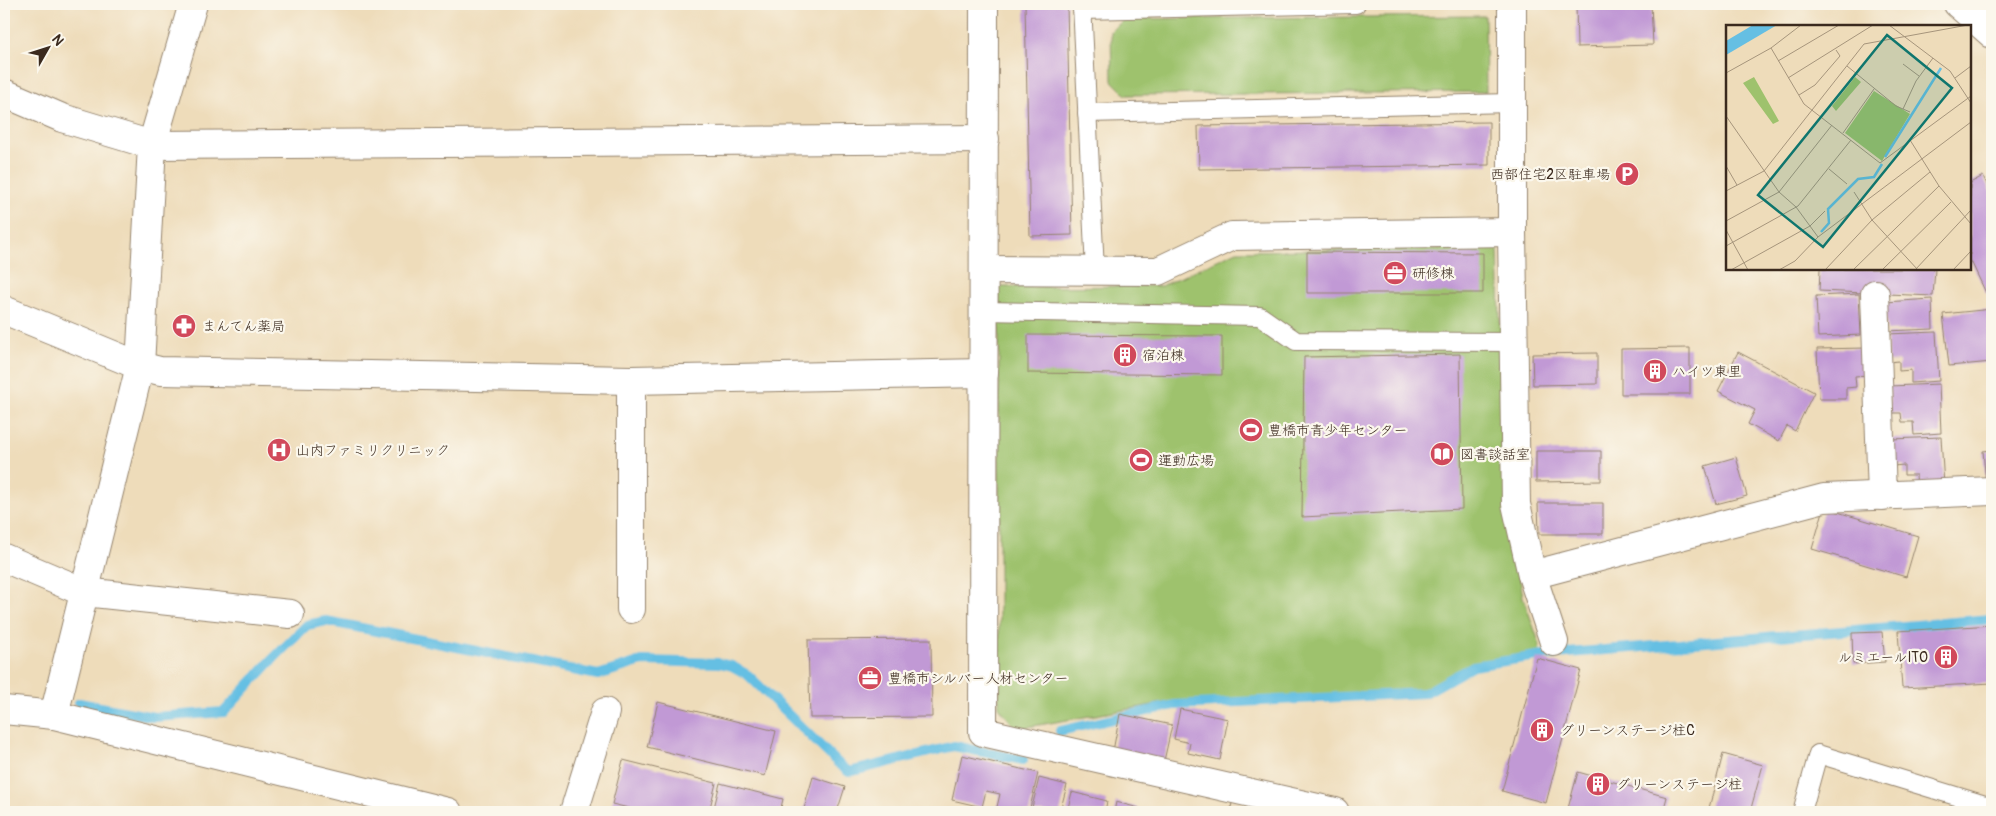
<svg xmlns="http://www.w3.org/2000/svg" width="1996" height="816" font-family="Pangolin,'Klee One',sans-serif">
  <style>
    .green { fill: #9ec26d; stroke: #6c7646 }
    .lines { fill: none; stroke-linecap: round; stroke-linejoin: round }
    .stream { stroke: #65bfe3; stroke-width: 10 }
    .building { fill: #c199d5 }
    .service-casing { stroke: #94836c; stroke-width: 20 }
    .minor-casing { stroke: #94836c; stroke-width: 30 }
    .tertiary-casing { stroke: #94836c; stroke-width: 30 }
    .service { stroke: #fff; stroke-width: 18 }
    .minor { stroke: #fff; stroke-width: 28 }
    .tertiary { stroke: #fff; stroke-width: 28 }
    .labels { text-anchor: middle; stroke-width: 4.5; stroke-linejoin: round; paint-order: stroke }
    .poi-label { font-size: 14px; fill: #3b2a1e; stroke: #fbf7ec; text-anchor: start }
    .inset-river { fill: none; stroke: #65bfe3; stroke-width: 2.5 }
    .inset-road { fill: none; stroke: #a6957c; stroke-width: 1 }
    .view { fill: #0f766e; fill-opacity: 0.15; stroke: #0f766e; stroke-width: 2.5 }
    .inset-edge { fill: none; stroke: #3b2a1e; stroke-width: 2.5 }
  </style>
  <rect width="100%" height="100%" fill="#fbf7ec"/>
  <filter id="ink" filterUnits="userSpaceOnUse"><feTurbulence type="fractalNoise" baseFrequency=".02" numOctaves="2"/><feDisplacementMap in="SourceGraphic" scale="10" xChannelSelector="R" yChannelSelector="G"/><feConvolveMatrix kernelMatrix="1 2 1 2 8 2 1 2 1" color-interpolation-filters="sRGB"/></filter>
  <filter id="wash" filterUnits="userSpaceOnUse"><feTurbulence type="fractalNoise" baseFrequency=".0096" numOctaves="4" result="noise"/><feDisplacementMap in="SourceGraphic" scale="20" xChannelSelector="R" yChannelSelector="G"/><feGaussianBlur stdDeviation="1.12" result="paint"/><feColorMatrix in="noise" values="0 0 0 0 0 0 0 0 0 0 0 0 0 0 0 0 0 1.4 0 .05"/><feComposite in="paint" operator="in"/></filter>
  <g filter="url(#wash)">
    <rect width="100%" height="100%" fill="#eedcba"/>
    <g class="green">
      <polygon points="1485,16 1486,92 1126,95 1112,81 1111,31 1125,19"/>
      <polygon points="1498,248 1501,355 1515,550 1523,597 1540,645 1539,653 1473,663 1426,690 1175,701 1016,729 999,707 999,287 1161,286 1237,251"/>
    </g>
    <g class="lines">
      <g class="stream">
        <polyline points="79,703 154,717 224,712 273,659 307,625 326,621 598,675 642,661 719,663 732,666 748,675 840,765 849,772 954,746 1023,760"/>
        <polyline points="1060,731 1174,705 1425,693 1473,666 1543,655 1992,619"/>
      </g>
    </g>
    <g id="blocks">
      <g class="building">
        <polygon points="1025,4 1067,4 1072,235 1030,236"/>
        <polygon points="1576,4 1651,4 1653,45 1577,47"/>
        <polygon points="1489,122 1489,165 1199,169 1198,126"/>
        <polygon points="1983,176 1992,195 1992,290 1986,293 1970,259 1970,183"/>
        <polygon points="1307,252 1483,253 1483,293 1307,293"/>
        <polygon points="1820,269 1935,269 1933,296 1819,291"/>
        <polygon points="1859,294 1861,335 1818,337 1816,296"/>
        <polygon points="1932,299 1933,329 1887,331 1885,302"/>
        <polygon points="1992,309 1992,362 1949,366 1943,314"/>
        <polygon points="1936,332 1939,381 1911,383 1911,370 1899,371 1899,361 1888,362 1887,334"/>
        <polygon points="1028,335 1222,336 1222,375 1028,373"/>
        <polygon points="1690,348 1690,394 1621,394 1621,349"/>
        <polygon points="1866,348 1868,375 1855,376 1856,387 1846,388 1846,399 1819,399 1817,349"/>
        <polygon points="1738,352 1814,392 1795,431 1787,426 1779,441 1748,424 1755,410 1718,391"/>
        <polygon points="1597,353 1597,384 1533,385 1532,354"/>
        <polygon points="1460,354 1462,509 1302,517 1304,357"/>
        <polygon points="1939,384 1941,433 1914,435 1913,422 1902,422 1901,413 1890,413 1889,386"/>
        <polygon points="1941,437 1944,486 1917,487 1916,475 1904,475 1904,465 1893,466 1891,439"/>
        <polygon points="1992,450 1992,482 1986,483 1983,451"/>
        <polygon points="1536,451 1601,451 1601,481 1536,482"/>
        <polygon points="1736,457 1747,496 1716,504 1705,466"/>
        <polygon points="1538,503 1603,503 1603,534 1539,534"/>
        <polygon points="1824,508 1918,536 1906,577 1812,549"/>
        <polygon points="1992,625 1992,683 1902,688 1898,631"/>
        <polygon points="1882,632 1885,662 1853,664 1852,633"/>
        <polygon points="931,639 932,717 810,718 808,640"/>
        <polygon points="1537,658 1581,670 1546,803 1502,791"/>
        <polygon points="658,702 776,731 765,776 647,747"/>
        <polygon points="1180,709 1228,719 1220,760 1188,753 1190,743 1174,739"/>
        <polygon points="1120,714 1172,725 1164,761 1113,751"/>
        <polygon points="1723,754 1763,765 1750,812 1708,812"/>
        <polygon points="962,755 1038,773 1029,812 996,811 1000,794 986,791 982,807 952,800"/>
        <polygon points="623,760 716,783 709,812 645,812 612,804"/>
        <polygon points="1578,772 1667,797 1663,812 1567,812"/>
        <polygon points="813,777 845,787 837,812 803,812"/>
        <polygon points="1039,778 1067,785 1060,812 1031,812"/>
        <polygon points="720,783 783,799 780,812 713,812"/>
        <polygon points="1072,792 1107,801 1105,812 1067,812"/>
        <polygon points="1116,802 1139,808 1138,812 1114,812"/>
        <polygon points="1232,803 1269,811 1269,812 1230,812"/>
      </g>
    </g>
  </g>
  <g filter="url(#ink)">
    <use href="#blocks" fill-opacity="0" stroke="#94836c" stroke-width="1"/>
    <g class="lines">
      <g class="service-casing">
        <g id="service">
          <polyline points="1082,4 1095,271"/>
          <polyline points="1082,10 1356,4"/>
          <polyline points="1087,113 1512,103"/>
          <polyline points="983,311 1260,316 1296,341 1514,342"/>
          <polyline points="1802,812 1818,754 1992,807"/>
        </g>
      </g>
      <g class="minor-casing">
        <g id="minor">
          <polyline points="984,4 983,732 1335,812"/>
          <polyline points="1512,4 1512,232 1516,504 1532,575 1554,642"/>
          <polyline points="4,93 62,118 152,145 985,139"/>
          <polyline points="984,270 1158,271 1232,236 1512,232"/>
          <polyline points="1875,294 1882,496"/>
          <polyline points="4,310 140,366 160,371 631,380 984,373"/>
          <polyline points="4,558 84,592 290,614"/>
          <polyline points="1532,575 1824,498 1992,491"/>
          <polyline points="631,609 631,380"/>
          <polyline points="4,710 54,715 140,366 152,145 193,4"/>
          <polyline points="54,715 448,812"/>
          <polyline points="574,812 605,712"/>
        </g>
      </g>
      <g class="tertiary-casing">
        <polyline id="tertiary" points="1958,4 1992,34"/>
      </g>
      <use href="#service" class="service"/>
      <use href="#minor" class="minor"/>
      <use href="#tertiary" class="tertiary"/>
    </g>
  </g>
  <defs>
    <g id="parking-disc" transform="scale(1.25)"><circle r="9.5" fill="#d1495b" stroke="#fbf7ec"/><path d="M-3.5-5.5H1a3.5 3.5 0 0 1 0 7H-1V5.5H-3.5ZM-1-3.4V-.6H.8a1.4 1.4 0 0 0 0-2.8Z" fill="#fff"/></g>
    <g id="office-disc" transform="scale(1.25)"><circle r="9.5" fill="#d1495b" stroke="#fbf7ec"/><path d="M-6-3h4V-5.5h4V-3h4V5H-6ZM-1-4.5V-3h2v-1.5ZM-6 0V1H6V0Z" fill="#fff"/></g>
    <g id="pharmacy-disc" transform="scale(1.25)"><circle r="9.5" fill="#d1495b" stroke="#fbf7ec"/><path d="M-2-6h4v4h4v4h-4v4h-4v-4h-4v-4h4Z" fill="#fff"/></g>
    <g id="building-disc" transform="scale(1.25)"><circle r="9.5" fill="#d1495b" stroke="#fbf7ec"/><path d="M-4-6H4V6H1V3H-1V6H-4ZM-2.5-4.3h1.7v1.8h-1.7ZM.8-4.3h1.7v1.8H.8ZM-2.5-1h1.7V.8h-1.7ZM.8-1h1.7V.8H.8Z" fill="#fff"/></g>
    <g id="stadium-disc" transform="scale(1.25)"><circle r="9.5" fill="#d1495b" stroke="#fbf7ec"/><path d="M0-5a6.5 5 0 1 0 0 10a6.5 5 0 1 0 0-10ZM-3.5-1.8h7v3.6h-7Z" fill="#fff"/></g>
    <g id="hospital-disc" transform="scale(1.25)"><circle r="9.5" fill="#d1495b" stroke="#fbf7ec"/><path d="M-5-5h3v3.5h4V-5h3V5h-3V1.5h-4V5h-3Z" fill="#fff"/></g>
    <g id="library-disc" transform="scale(1.25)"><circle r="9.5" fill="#d1495b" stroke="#fbf7ec"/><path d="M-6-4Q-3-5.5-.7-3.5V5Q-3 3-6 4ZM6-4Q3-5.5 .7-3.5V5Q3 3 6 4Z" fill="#fff"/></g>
  </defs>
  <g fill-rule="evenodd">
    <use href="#parking-disc" x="1627" y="174"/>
    <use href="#office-disc" x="1395" y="273"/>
    <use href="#pharmacy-disc" x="184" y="326"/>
    <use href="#building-disc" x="1125" y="355"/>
    <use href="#building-disc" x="1655" y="371"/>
    <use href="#stadium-disc" x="1251" y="430"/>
    <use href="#hospital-disc" x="279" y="450"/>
    <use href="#library-disc" x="1442" y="454"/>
    <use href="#stadium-disc" x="1141" y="460"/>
    <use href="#building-disc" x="1946" y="657"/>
    <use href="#office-disc" x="870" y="678"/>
    <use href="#building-disc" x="1542" y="730"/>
    <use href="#building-disc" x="1598" y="784"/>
  </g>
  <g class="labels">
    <g class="poi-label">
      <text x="1610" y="179" text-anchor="end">西部住宅2区駐車場</text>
      <text x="1412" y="278">研修棟</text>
      <text x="202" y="331">まんてん薬局</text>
      <text x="1142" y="360">宿泊棟</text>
      <text x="1672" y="376">ハイツ東里</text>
      <text x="1268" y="435">豊橋市青少年センター</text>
      <text x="296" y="455">山内ファミリクリニック</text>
      <text x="1460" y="459">図書談話室</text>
      <text x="1158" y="465">運動広場</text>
      <text x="1928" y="662" text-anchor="end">ルミエールITO</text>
      <text x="888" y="683">豊橋市シルバー人材センター</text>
      <text x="1560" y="735">グリーンステージ柱C</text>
      <text x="1616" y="789">グリーンステージ柱</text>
    </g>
  </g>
  <g transform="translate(1726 25)">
    <rect width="245" height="245" fill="#eedcba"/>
    <path d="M28,52L53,96L47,99L17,58ZM129,52L135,57L110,86L106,81ZM148,66L184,89L156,136L119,108Z" fill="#9ec26d"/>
    <path d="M27,0H51L0,30V16Z" fill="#65bfe3"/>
    <path class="inset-river" d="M159,132L215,43M95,207L103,198L102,184L132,154L148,152L156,139"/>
    <path class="inset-road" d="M163,0L224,46L245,78M45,23L78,79L154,138L245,71M52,36L113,0M177,39L193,51M121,41L170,81L184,87M0,48L45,23L75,0M62,53L147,0M229,53L245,41M73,70L89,60L114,31L110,25M177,84L190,56L207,33M0,91L53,167L70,182L92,212L69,236L53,245M117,108L148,64M184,115L213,161L245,199M0,141L11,160M103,144L121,159M0,166L38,146L138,19L242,0M128,167L146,195L192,245M0,196L53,167L106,100M0,205L22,245M92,212L245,97M0,221L72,181L125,115M5,245L84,201L99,186M99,245L146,195L204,147M127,245L213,161M156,245L225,177M189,245L245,185M227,245L245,226"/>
    <path class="view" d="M161,10L226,63L97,222L32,170Z"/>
    <rect width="245" height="245" class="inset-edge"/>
  </g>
  <rect width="1996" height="816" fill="none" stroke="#fbf7ec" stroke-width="20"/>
  <g transform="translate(48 48) rotate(51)" stroke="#fbf7ec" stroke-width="4" paint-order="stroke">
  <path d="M0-4L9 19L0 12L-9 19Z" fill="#3b2a1e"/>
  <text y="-8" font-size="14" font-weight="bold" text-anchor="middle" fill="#3b2a1e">N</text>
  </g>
</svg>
